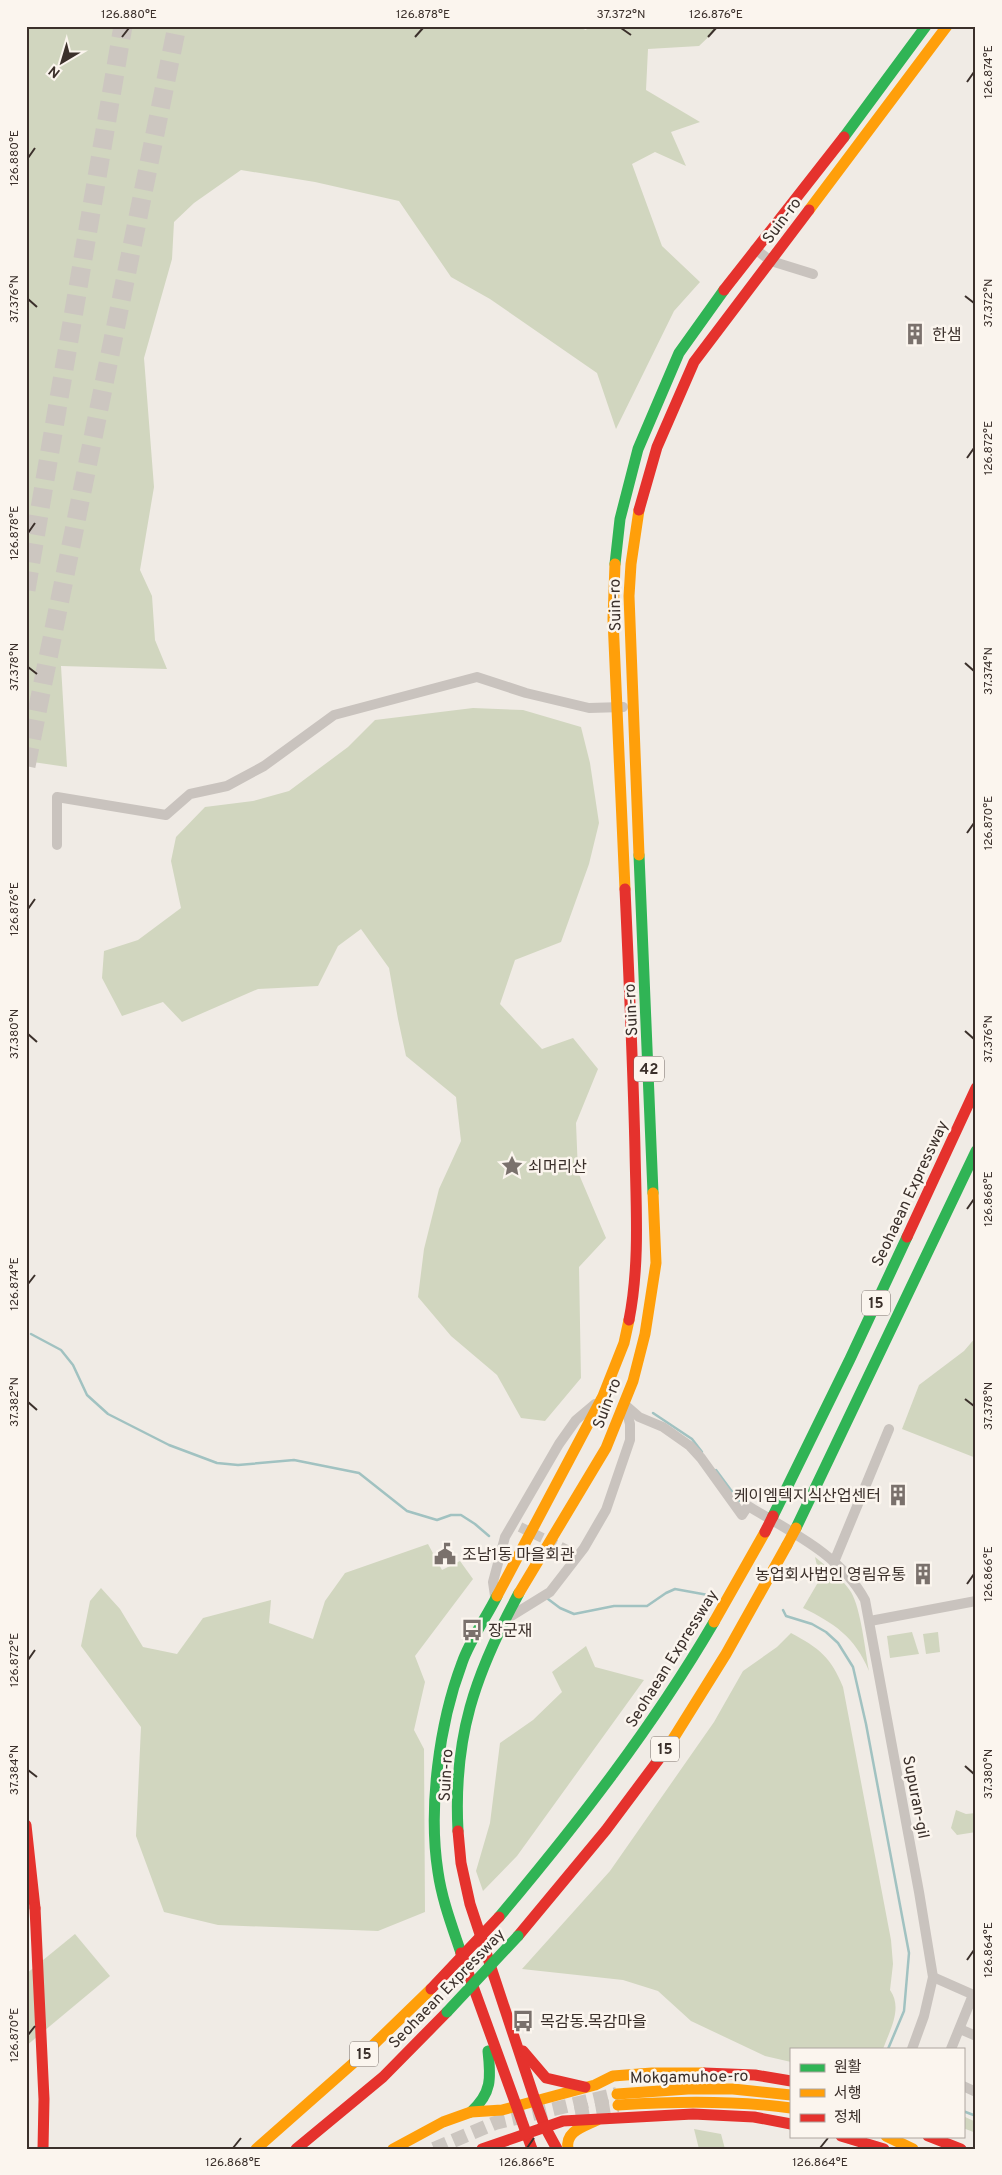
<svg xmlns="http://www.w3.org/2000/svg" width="1002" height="2175" font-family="Overpass,'Noto Sans KR',sans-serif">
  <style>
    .green { fill: #d1d6bf }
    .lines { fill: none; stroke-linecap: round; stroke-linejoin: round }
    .stream { stroke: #a1c2c1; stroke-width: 2.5 }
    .street-tunnel { stroke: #ccc6c0; stroke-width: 10; stroke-dasharray: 10 5; stroke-linecap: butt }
    .secondary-tunnel { stroke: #ccc6c0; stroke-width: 14; stroke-dasharray: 14 7; stroke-linecap: butt }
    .highway-tunnel { stroke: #ccc6c0; stroke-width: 19; stroke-dasharray: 19 9; stroke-linecap: butt }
    .street { stroke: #c9c3be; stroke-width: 10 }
    .fast { stroke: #30b455; stroke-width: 11 }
    .slow { stroke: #ff9f0a; stroke-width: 11 }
    .jam { stroke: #e5322d; stroke-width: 11 }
    .fast-bridge { stroke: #30b455; stroke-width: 11 }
    .slow-bridge { stroke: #ff9f0a; stroke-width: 11 }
    .jam-bridge { stroke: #e5322d; stroke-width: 11 }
    .ticks { fill: none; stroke: #3b302b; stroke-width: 2 }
    .labels { text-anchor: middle; stroke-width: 5; stroke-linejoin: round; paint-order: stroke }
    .shield { fill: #fbf5ee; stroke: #756b66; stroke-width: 1 }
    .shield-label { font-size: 15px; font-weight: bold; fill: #3b302b }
    .street-label { font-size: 16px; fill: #3b302b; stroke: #fbf5ee }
    .poi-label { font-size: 16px; fill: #3b302b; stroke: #fbf5ee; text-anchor: start }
    .neatline { fill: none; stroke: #3b302b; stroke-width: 2 }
    .ticks-label { font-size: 12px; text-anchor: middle; fill: #3b302b }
  </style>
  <rect width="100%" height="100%" fill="#f0ebe5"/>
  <g class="green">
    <polygon points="26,26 575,26 586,30 589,26 720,26 699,46 648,49 646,90 700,122 671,132 686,166 655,152 632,164 662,246 700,282 674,311 616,429 597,373 490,299 451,277 399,201 315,182 241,170 194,203 174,222 172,259 144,358 154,487 140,570 152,596 155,640 167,669 61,666 67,767 26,761"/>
    <polygon points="473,708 523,710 581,727 590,763 599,823 589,864 561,942 515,960 500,1004 542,1049 573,1038 598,1069 576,1123 578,1172 606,1238 579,1267 581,1378 545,1421 521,1418 497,1375 451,1336 418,1297 424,1249 439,1189 461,1141 456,1097 406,1056 398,1019 389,968 361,929 338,946 318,986 258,989 182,1022 163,1002 122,1016 102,978 104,951 138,940 181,908 171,861 176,837 205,807 253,801 289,791 348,747 375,720"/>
    <polygon points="976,1337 976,1458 902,1429 919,1385 964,1351"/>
    <polygon points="428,1544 442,1570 460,1561 473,1579 415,1656 425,1682 414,1730 424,1749 425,1912 378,1931 218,1925 164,1912 136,1836 141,1727 81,1646 90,1601 101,1588 120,1609 143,1647 177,1654 203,1618 271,1600 269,1623 313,1639 325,1601 345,1573"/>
    <path d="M815,1557C827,1567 842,1578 851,1592C861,1609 865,1650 869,1671C855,1637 834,1623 803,1608L820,1579Z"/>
    <polygon points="912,1632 919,1654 890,1658 887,1636"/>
    <polygon points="938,1632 940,1652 926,1654 923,1634"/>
    <path d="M791,1633C819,1648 831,1657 843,1687L891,1940L893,1964L890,1990C903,2008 890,2030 883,2049H791V2062L765,2056L691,2021L658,1991L623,1980L522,1969L610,1871L714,1722L743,1671L777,1647Z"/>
    <polygon points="586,1646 595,1667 644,1680 517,1856 483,1891 476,1871 490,1823 500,1743 533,1720 562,1692 552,1672"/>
    <polygon points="956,1810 966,1814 976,1813 976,1832 957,1835 951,1828"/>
    <polygon points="75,1934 110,1976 26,2046 26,1974"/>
    <polygon points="963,2116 976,2122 976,2133 963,2128"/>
    <polygon points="694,2129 721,2134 725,2149 699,2149"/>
  </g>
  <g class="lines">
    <g class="stream">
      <polyline points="31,1334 61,1350 73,1365 87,1395 108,1414 169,1445 217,1463 238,1465 294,1460 359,1473 407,1511 437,1520 451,1515 461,1515 475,1524 489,1536"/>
      <polyline points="653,1413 692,1439 702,1452"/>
      <polyline points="716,1470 739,1501"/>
      <polyline points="548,1599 560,1608 574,1614 614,1606 647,1606 666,1593 675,1589 708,1595"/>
      <polyline points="783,1610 786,1616 812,1624 826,1632 838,1643 853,1667 866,1724 909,1953 904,2011 888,2049"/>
      <polyline points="963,2111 976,2116"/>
    </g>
    <polyline class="street-tunnel" points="520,1527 569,1551"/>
    <g class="secondary-tunnel">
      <polyline points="575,2112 618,2105"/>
      <polyline points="434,2149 495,2123 617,2094"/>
    </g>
    <g class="highway-tunnel">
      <polyline points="26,590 123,26"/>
      <polyline points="26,766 177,26"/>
    </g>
    <g class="street">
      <polyline points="755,249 771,261 813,274"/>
      <polyline points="57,845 57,797 166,815 190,794 227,786 264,766 334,715 477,677 526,693 589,708 623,707"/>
      <path d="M624,1404L639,1417L663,1427L690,1446L701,1458L742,1515L748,1506C791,1532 841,1555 865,1600L919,1892L933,1977L924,2016L912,2049"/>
      <polyline points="834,1562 889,1429"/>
      <polyline points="495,1596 493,1582 505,1537 559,1444 576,1420 595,1404"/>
      <polyline points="508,1618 550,1592 584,1548 606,1510 630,1440 630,1424 625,1405"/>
      <polyline points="870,1621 976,1601"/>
      <polyline points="933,1977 976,1996"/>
      <polyline points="960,2029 976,2036"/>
      <polyline points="951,2049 973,1995"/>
      <polyline points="963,2086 976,2092"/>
    </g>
    <g class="fast">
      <polyline points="844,137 926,26"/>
      <polyline points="615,564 620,519 638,449 679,353 724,290"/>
      <polyline points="639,855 653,1193"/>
      <polyline points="773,1516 850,1359 907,1237"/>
      <polyline points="796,1528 976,1151"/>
      <path d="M458,1831C453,1737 475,1674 519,1593"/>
      <path d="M499,1917C578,1823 652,1728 714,1622"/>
      <path d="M461,1953C452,1926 442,1900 438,1872C428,1808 439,1724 462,1663C470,1640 486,1618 497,1596"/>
      <path d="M471,2112C492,2093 491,2078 488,2051"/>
    </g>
    <g class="slow">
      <polyline points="809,210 947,26"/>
      <polyline points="639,510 631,564 629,596 639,855"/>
      <polyline points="615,564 613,619 625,889"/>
      <polyline points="519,1593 606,1448 633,1381 645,1334 656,1263 653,1193"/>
      <polyline points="497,1596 603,1396 624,1343 629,1320"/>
      <polyline points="714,1622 765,1532"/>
      <polyline points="668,1747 726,1654 787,1545"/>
      <polyline points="617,2094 688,2089 733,2089 791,2095"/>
      <path d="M618,2105C676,2101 733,2100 791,2108"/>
      <polyline points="886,2136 913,2149"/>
      <polyline points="256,2149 367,2051 431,1989"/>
      <polyline points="393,2149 443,2122 471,2112 502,2110 595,2085 613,2076 652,2073 704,2073"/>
      <path d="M568,2149C565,2131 583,2127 597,2120"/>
    </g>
    <g class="jam">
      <polyline points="724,290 844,137"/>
      <polyline points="639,510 657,447 694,362 809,210"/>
      <path d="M625,889C629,976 633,1063 635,1150C636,1207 640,1264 629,1320"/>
      <polyline points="907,1237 976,1088"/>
      <polyline points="26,1825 35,1908"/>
      <polyline points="458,1831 461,1863 470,1904 535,2100 545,2127 557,2149"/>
      <polyline points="518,1936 606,1830 668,1747"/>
      <polyline points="461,1953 532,2149"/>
      <polyline points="523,2051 546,2078 585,2087"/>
      <polyline points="704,2073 755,2075 791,2081"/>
      <polyline points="841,2136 884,2149"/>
      <polyline points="928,2136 961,2149"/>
      <polyline points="296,2149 383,2077 447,2012"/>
      <polyline points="482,2149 563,2121 693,2114 754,2117 791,2124"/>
    </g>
    <polyline class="fast-bridge" points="447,2012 518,1936"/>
    <polyline class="slow-bridge" points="787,1545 796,1528"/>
    <g class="jam-bridge">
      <polyline points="765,1532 773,1516"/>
      <polyline points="35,1908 44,2099 43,2149"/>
      <polyline points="431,1989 499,1917"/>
    </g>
  </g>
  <path class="ticks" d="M621,28L631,35M122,37L129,28M415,37L423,28M708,37L716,28M967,82L974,72M28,158L35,148M965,296L974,303M28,299L37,307M967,458L974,448M28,533L35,523M965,663L974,671M28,667L37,674M967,833L974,823M28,909L35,899M965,1031L974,1039M28,1034L37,1042M967,1209L974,1199M28,1284L35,1275M965,1399L974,1406M28,1402L37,1410M967,1584L974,1574M28,1660L35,1650M965,1766L974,1774M28,1770L37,1777M967,1960L974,1950M28,2035L35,2026M233,2148L241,2138M527,2148L534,2138M820,2148L828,2138"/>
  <defs>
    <g id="building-bare" transform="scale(1.725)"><path d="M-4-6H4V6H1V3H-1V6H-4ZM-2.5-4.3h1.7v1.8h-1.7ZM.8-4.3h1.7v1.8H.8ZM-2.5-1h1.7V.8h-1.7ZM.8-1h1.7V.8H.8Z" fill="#7a716c" stroke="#fbf5ee" stroke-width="2.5" paint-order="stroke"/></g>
    <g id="sight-bare" transform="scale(1.725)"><path d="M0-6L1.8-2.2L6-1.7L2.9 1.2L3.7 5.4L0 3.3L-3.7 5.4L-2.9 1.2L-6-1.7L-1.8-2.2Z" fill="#7a716c" stroke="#fbf5ee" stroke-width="2.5" paint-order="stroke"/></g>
    <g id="civic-bare" transform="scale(1.725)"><path d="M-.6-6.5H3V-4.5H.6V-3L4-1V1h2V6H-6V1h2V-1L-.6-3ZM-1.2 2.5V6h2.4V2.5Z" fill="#7a716c" stroke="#fbf5ee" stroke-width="2.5" paint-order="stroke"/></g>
    <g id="bus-bare" transform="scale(1.725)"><path d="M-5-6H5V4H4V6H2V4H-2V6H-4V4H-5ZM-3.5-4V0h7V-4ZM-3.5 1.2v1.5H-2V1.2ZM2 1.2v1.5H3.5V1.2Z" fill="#7a716c" stroke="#fbf5ee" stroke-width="2.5" paint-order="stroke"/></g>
  </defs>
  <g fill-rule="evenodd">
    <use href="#building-bare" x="915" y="334"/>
    <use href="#sight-bare" x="512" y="1166"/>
    <use href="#building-bare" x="898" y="1495"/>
    <use href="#civic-bare" x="445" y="1554"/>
    <use href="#building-bare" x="923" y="1574"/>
    <use href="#bus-bare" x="472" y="1630"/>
    <use href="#bus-bare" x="523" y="2021"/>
  </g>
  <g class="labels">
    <g class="shield">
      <rect x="634" y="1056.5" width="30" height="25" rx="4"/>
      <rect x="862" y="1290.5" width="28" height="25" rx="4"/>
      <rect x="651" y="1736.5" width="28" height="25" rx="4"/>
      <rect x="350" y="2041.5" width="28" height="25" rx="4"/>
    </g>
    <g class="shield-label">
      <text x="649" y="1074">42</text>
      <text x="876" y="1308">15</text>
      <text x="665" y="1754">15</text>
      <text x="364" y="2059">15</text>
    </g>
    <g class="street-label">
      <text transform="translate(781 220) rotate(-53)" y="6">Suin-ro</text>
      <text transform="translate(614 605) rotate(-91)" y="6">Suin-ro</text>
      <text transform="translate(630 1010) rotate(-93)" y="6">Suin-ro</text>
      <text transform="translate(909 1193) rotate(-65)" y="6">Seohaean Expressway</text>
      <text transform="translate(606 1403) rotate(-69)" y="6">Suin-ro</text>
      <text transform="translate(671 1658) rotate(-58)" y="6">Seohaean Expressway</text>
      <text transform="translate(445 1775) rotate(-87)" y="6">Suin-ro</text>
      <text transform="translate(917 1797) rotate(79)" y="6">Supuran-gil</text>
      <text transform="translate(446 1988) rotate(-46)" y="6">Seohaean Expressway</text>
      <text transform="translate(689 2076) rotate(-1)" y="6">Mokgamuhoe-ro</text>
    </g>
    <g class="poi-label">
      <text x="932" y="340">한샘</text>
      <text x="528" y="1172">쇠머리산</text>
      <text x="881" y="1501" text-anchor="end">케이엠텍지식산업센터</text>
      <text x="462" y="1560">조남1동 마을회관</text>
      <text x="906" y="1580" text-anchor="end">농업회사법인 영림유통</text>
      <text x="488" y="1636">장군재</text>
      <text x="540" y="2027">목감동.목감마을</text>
    </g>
  </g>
  <rect width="1002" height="2175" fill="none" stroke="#fbf5ee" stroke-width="55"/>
  <rect x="790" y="2048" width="175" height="90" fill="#fbf5ee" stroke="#aea6a0"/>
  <rect x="800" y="2064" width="25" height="8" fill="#30b455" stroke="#aea6a0"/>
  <text x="834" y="2072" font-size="15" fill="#3b302b">원활</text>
  <rect x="800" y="2089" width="25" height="8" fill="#ff9f0a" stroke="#aea6a0"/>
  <text x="834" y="2098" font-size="15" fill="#3b302b">서행</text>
  <rect x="800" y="2114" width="25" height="8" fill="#e5322d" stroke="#aea6a0"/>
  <text x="834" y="2122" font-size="15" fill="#3b302b">정체</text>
  <g transform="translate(62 62) rotate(218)" stroke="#fbf5ee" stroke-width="4" paint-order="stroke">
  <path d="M0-4L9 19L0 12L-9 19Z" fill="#3b302b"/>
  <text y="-8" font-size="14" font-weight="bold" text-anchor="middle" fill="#3b302b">N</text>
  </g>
  <rect x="28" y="28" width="946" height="2120" class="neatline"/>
  <g class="ticks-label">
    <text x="129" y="18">126.880°E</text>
    <text x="423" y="18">126.878°E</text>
    <text x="621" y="18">37.372°N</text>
    <text x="716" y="18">126.876°E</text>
    <text transform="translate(988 72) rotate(-90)" y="4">126.874°E</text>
    <text transform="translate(14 158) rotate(-90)" y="4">126.880°E</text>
    <text transform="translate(14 299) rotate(-90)" y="4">37.376°N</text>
    <text transform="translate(988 303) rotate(-90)" y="4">37.372°N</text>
    <text transform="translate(988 448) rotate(-90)" y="4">126.872°E</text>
    <text transform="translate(14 533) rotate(-90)" y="4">126.878°E</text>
    <text transform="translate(14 667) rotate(-90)" y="4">37.378°N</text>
    <text transform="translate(988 671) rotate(-90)" y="4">37.374°N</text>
    <text transform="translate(988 823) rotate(-90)" y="4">126.870°E</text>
    <text transform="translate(14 909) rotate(-90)" y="4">126.876°E</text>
    <text transform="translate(14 1034) rotate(-90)" y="4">37.380°N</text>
    <text transform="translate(988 1039) rotate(-90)" y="4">37.376°N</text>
    <text transform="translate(988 1199) rotate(-90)" y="4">126.868°E</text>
    <text transform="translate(14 1284) rotate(-90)" y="4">126.874°E</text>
    <text transform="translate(14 1402) rotate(-90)" y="4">37.382°N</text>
    <text transform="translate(988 1406) rotate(-90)" y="4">37.378°N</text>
    <text transform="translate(988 1574) rotate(-90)" y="4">126.866°E</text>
    <text transform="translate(14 1660) rotate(-90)" y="4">126.872°E</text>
    <text transform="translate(14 1770) rotate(-90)" y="4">37.384°N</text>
    <text transform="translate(988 1774) rotate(-90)" y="4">37.380°N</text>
    <text transform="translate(988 1950) rotate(-90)" y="4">126.864°E</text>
    <text transform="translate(14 2035) rotate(-90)" y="4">126.870°E</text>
    <text x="233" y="2166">126.868°E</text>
    <text x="527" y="2166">126.866°E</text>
    <text x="820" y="2166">126.864°E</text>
  </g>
</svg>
